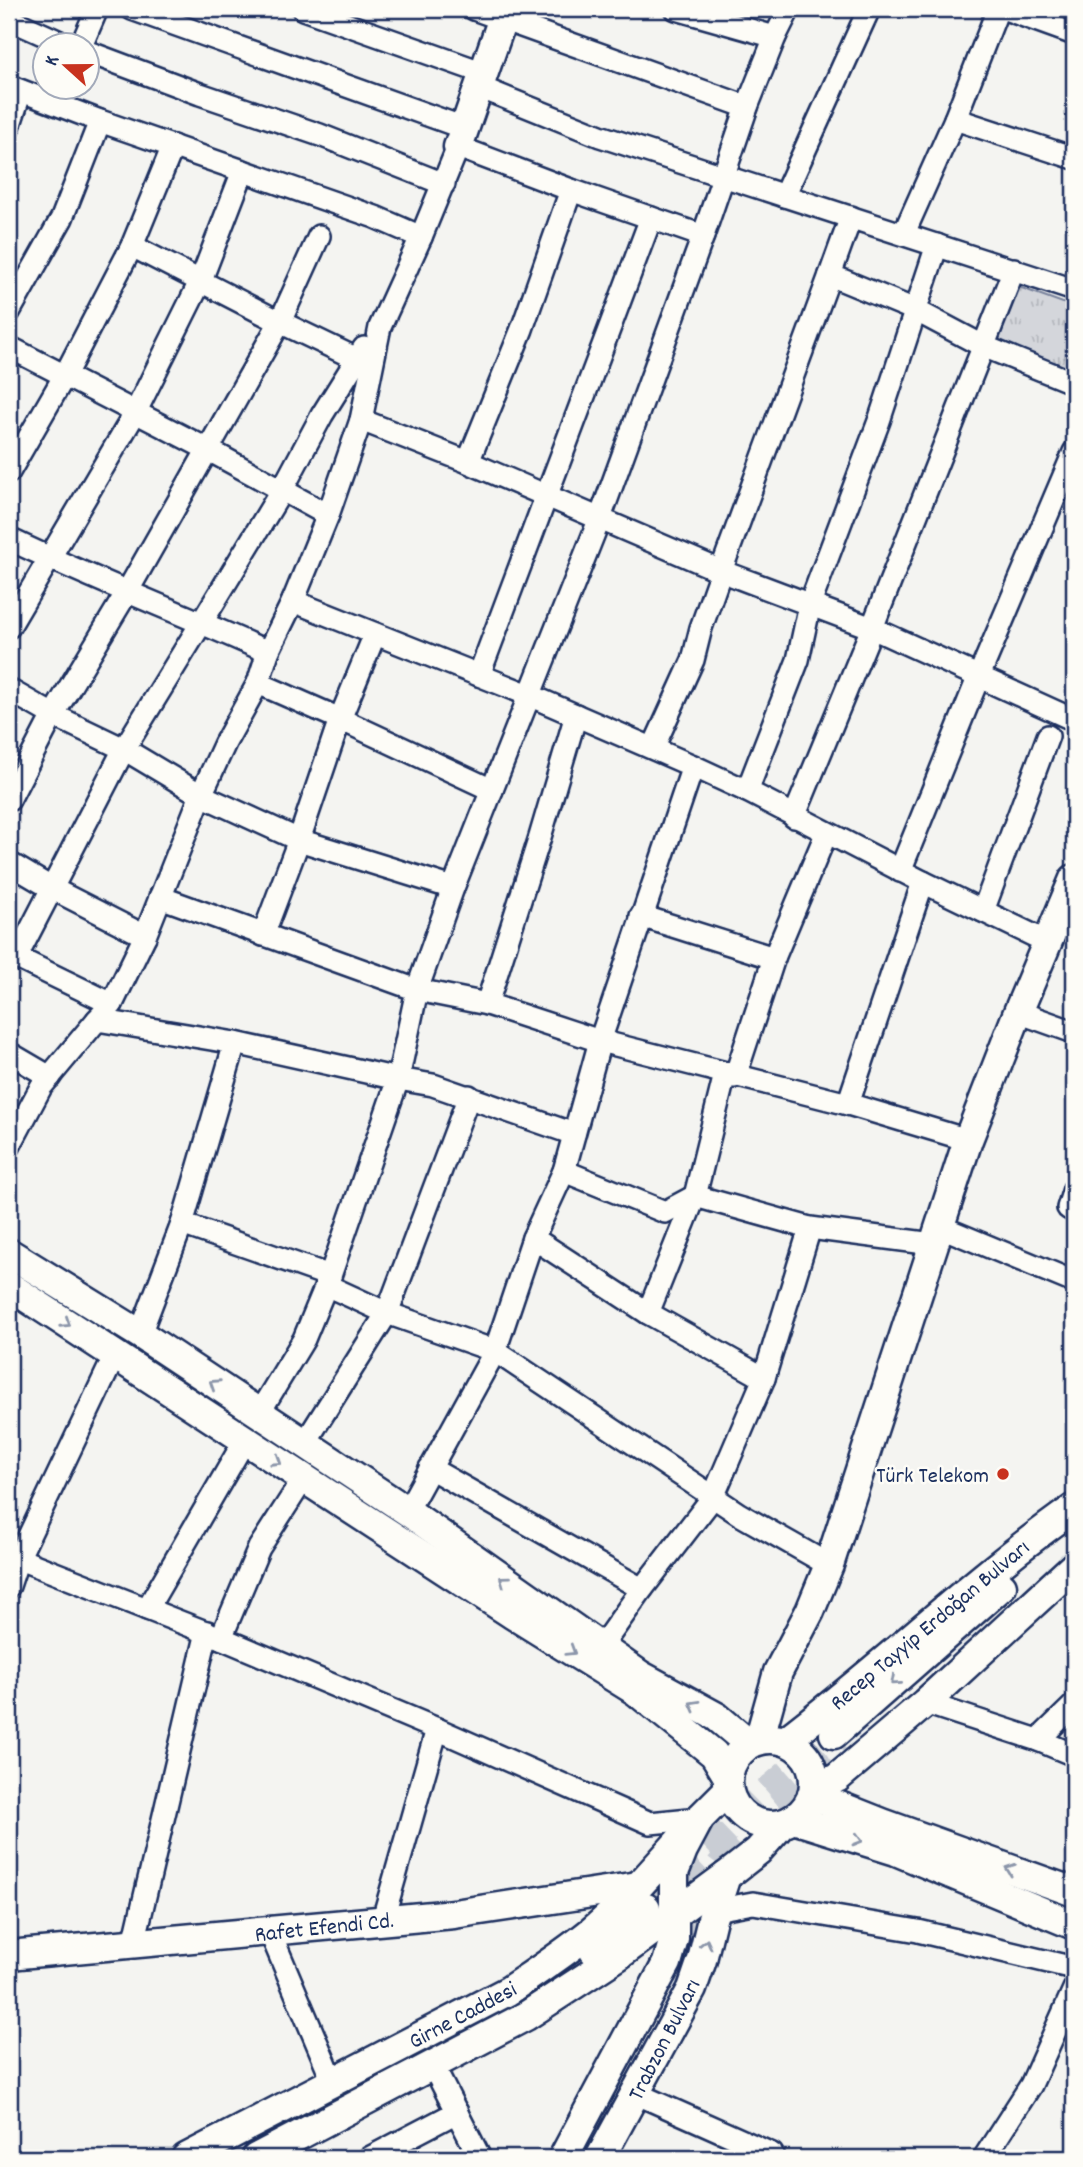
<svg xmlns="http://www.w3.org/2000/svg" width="1083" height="2167" font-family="Dekko,sans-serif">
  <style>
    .park { fill: url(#park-tufts); stroke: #78829c; stroke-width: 2 }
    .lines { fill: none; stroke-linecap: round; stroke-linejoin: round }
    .major-tunnel { stroke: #c9cdd4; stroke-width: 28; stroke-dasharray: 28 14; stroke-linecap: butt }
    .minor-casing { stroke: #1b2f5e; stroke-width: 26 }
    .major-casing { stroke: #1b2f5e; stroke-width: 33 }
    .minor { stroke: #fdfcf7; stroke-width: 21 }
    .major { stroke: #fdfcf7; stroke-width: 28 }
    .oneway { stroke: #8c96aa }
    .poi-dot { fill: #c8321e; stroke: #fdfcf7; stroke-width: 2.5 }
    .labels { text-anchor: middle; stroke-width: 5; stroke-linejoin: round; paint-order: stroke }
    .poi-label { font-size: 23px; fill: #1b2f5e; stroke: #fdfcf7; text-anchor: end }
    .street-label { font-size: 23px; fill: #1b2f5e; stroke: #fdfcf7 }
  </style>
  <defs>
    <pattern id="park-tufts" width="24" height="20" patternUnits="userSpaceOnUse" patternTransform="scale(1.75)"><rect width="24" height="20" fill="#d4d6db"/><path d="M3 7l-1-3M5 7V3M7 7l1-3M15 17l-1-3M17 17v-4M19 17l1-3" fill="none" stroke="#b5b8be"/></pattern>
  </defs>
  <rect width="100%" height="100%" fill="#f4f4f1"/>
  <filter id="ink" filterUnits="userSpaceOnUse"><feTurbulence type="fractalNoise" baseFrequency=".0143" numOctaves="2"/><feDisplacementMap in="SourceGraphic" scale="14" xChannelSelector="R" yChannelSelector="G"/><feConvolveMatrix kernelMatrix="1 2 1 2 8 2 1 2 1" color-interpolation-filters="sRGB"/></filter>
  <g filter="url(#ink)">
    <polygon class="park" points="1019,287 1074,307 1074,374 997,342"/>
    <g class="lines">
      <g class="major-tunnel">
        <polyline points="646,1908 763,1795 834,1734"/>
        <path d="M673,1982C684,1945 693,1903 716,1871C747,1827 805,1784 847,1750"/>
      </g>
      <g class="minor-casing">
        <g id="minor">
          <polyline points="132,9 464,128"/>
          <polyline points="303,9 484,73"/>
          <polyline points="474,9 747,107"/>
          <polyline points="676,9 775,37"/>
          <polyline points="1005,9 1074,34"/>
          <polyline points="9,19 69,46"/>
          <polyline points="81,46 97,9"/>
          <polyline points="88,52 200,94 320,135 444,184"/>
          <polyline points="9,86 100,121 375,217 421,237"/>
          <polyline points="479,87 600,136 1074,290"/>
          <polyline points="955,119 998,9"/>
          <polyline points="9,127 21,91"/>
          <polyline points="784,196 869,9"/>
          <polyline points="851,217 830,275 915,310 983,346 1074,383"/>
          <polyline points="904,233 955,119 1074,158"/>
          <polyline points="132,246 280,322 357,359 364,348"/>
          <polyline points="9,312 62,218 100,121"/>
          <polyline points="9,347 207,449 328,515"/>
          <polyline points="361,420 468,462 721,571 872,628 1074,720"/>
          <polyline points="468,462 522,329 571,190"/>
          <polyline points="9,472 65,375 132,246 173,146"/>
          <path d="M9,539C94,580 182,613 268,652"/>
          <polyline points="293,601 529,695 693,766 747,791 923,882 1047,942"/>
          <polyline points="9,627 135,413 201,280 243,171"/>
          <polyline points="479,675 651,218"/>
          <polyline points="258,683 340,719 492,790"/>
          <polyline points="9,690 53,715 124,749 201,795 299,840 453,888"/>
          <polyline points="653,748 693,660 701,628 721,571 830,275"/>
          <polyline points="747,791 798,660 810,604 879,421 937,245"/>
          <polyline points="9,800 53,715 127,592 280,322 319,236"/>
          <polyline points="794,817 872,628 1014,269"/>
          <polyline points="9,863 53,889 145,936"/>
          <polyline points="900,871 979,676 1074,452"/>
          <polyline points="160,897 417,990 487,1004 600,1041 848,1104 968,1140"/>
          <polyline points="983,911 1048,736"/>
          <polyline points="641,916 774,958"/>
          <polyline points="263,935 299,840 340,719 375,634"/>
          <polyline points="9,954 112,1004"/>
          <polyline points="16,958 124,749 202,622 282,490 322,415 357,359"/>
          <polyline points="487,1004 540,837 576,715"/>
          <polyline points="1018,1012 1074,1032"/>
          <polyline points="97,1020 112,1004 145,936 201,795 225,743 258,683 268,652 293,601 328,515 361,420 380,327 421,237 458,147 571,190 703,236"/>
          <polyline points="9,1053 50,1077"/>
          <polyline points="735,1077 774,958 826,834"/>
          <polyline points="848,1104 923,882"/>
          <polyline points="9,1147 41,1087 97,1020 235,1043 398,1079 433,1085 574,1134"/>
          <polyline points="564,1171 665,1212 695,1196 810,1228 933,1244"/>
          <polyline points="1074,1189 1068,1208 1074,1211"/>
          <polyline points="182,1224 330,1276"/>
          <polyline points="939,1226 1074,1282"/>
          <polyline points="533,1238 648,1313 764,1378"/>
          <polyline points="326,1285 387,1313 495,1351 739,1514 829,1565"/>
          <polyline points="648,1313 695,1196 725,1074"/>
          <polyline points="140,1334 182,1224 235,1043"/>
          <polyline points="259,1413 304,1339 330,1276 398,1079 417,990 453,888 600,518 703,236 747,107 775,37 789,9"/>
          <polyline points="305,1443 387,1313 469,1096"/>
          <polyline points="430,1468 642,1589"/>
          <polyline points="407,1511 495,1351 533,1238 564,1171 600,1041 693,766"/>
          <polyline points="9,1555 221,1638 437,1729 650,1823 700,1818"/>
          <polyline points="9,1586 18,1559 115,1355"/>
          <polyline points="147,1609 245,1440"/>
          <polyline points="221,1638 259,1548 304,1478"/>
          <polyline points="601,1647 642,1589 713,1497 764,1378 810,1228"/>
          <polyline points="925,1703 1038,1740 1074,1755"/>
          <polyline points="1038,1740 1074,1705"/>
          <polyline points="715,1910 753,1903 918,1931 1074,1968"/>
          <polyline points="383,1919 437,1729"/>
          <polyline points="270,1932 333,2081"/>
          <polyline points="134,1943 207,1632"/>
          <polyline points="433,2066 480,2158"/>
          <polyline points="635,2093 772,2154 770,2158"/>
          <polyline points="369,2158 457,2112"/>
          <polyline points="984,2158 1031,2085 1074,1989"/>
        </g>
      </g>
      <g class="major-casing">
        <g id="major">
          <polyline points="458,147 506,9"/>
          <polyline points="9,1253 140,1334 407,1511 640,1675 717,1717 749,1744"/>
          <polyline points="9,1286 512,1614 636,1691 714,1754 728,1777"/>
          <polyline points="834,1734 1002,1586"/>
          <circle cx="771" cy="1782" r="43"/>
          <polyline points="759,1740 778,1672 810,1611 829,1565 968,1140 1018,1012 1074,879"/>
          <path d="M785,1741C884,1666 973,1579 1074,1508"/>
          <polyline points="814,1788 837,1778 925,1703 1074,1566"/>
          <polyline points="812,1795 885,1824 1074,1892"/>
          <polyline points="793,1819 896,1851 1074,1925"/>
          <polyline points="594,1951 646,1908"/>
          <polyline points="9,1955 454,1914 638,1886"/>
          <path d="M186,2158L508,1991C536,1972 565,1953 592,1931C631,1898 665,1856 700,1818"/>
          <polyline points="256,2158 526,2016 618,1956 726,1876"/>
          <polyline points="563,2158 667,1963 674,1939 674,1873 683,1850 700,1818 728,1790"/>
          <polyline points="600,2158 692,1989 702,1960 712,1919 726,1876 758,1851 782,1824"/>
        </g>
      </g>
      <use href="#minor" class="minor"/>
      <use href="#major" class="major"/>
    </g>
    <defs><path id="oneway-chevron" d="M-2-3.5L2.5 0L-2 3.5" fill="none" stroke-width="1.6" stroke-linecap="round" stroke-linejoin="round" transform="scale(1.75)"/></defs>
    <g class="oneway">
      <use href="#oneway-chevron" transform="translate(66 1323) rotate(33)"/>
      <use href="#oneway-chevron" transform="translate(214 1384) rotate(-147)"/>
      <use href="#oneway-chevron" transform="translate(277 1461) rotate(33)"/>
      <use href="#oneway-chevron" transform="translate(504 1580) rotate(-144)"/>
      <use href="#oneway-chevron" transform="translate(571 1651) rotate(32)"/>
      <use href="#oneway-chevron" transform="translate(895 1681) rotate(139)"/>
      <use href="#oneway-chevron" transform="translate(694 1705) rotate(-151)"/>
      <use href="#oneway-chevron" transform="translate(858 1840) rotate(16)"/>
      <use href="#oneway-chevron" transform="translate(1010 1869) rotate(-160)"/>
      <use href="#oneway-chevron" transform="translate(706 1944) rotate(-76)"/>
    </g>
  </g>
  <circle class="poi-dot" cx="1003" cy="1474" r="7"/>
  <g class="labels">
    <g class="poi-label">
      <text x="989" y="1482">Türk Telekom</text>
    </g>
    <g class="street-label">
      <text transform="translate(929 1624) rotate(-40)" y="8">Recep Tayyip Erdoğan Bulvarı</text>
      <text transform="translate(324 1926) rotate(-6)" y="8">Rafet Efendi Cd.</text>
      <text transform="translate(462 2014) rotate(-28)" y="8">Girne Caddesi</text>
      <text transform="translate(663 2039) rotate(-63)" y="8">Trabzon Bulvarı</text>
    </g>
  </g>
  <rect width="1083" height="2167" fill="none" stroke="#fdfcf7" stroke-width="35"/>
  <rect x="18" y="18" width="1048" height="2132" fill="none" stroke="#1b2f5e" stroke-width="2.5" filter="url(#ink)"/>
  <g transform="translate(66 66) rotate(291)"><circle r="33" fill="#fdfcf7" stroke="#a3aaba" stroke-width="2"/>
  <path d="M0-5L12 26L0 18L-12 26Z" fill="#c8321e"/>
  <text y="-10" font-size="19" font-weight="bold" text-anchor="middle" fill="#1b2f5e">K</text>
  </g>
</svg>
